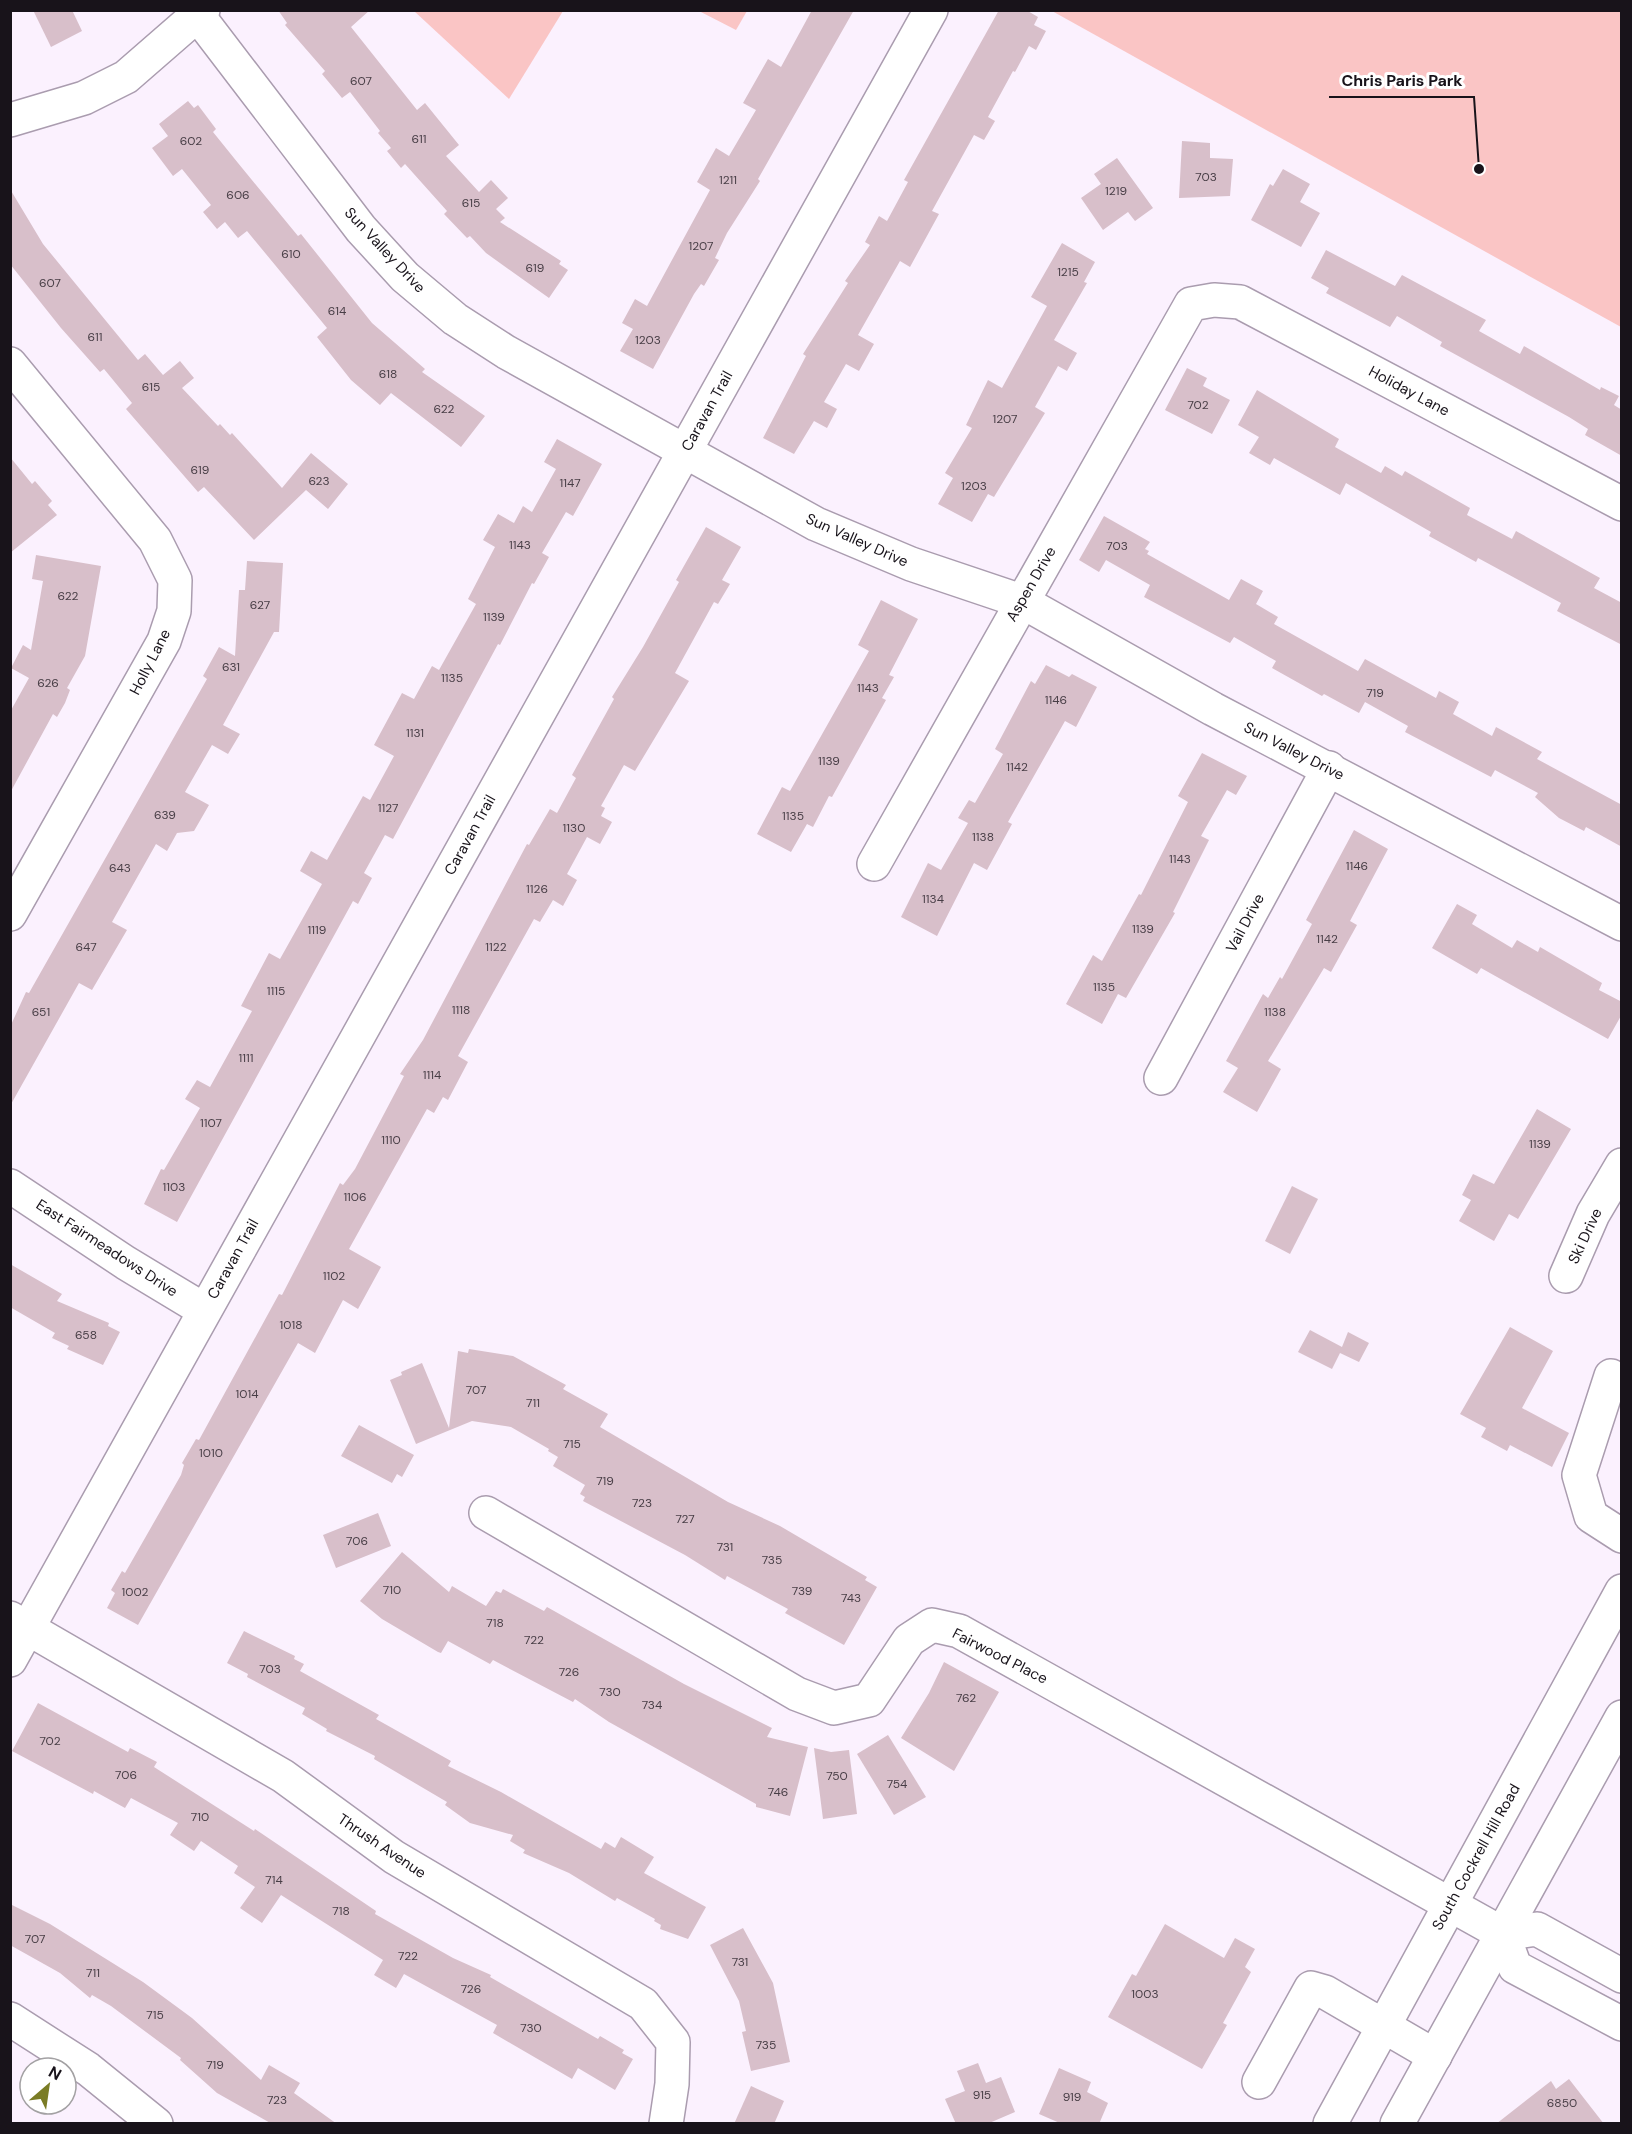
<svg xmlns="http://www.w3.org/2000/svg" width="1632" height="2134" font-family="'DM Sans',sans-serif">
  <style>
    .green { fill: #fac5c5 }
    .building { fill: #d8bfca }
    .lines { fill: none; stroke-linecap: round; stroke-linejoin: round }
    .minor-casing { stroke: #aa9caf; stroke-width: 36 }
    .major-casing { stroke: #aa9caf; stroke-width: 36 }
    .minor { stroke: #fff; stroke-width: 33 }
    .major { stroke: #fff; stroke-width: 33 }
    .labels { text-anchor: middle; stroke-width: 6; stroke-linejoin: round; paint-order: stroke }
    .number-label { font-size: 12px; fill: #483e46 }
    .street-label { font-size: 15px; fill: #18131a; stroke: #fff }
    .leader { fill: none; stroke: #18131a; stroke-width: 2 }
    .callout-dot { fill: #18131a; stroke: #fff; stroke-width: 2 }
    .callout-label { font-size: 16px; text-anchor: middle; font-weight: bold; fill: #18131a; stroke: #fff; stroke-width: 6; stroke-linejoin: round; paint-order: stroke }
  </style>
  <rect width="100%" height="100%" fill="#fbf1fe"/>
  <g class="green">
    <polygon points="414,11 563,11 509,99"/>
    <polygon points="699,11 747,10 747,11 736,30"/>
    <polygon points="1052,11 1621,11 1621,327"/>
  </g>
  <g class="building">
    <polygon points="33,10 72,10 82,31 51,47"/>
    <polygon points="278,10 370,10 351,27 417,110 425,103 459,145 446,156 479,192 491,180 508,198 496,209 505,218 500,222 561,261 559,264 568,270 549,298 486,253 470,236 467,238 444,214 447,211 405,164 401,168 387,151 391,148 378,133 380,131 350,92 342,98 322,74 325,71 285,25 287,23"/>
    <polygon points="812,10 854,10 758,179 760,181 727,233 715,258 719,260 704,286 701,284 694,294 653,369 620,351 633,329 622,323 635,299 647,306 710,190 697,182 716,148 729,156 756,110 743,103 768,59 781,67"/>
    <polygon points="999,10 1026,10 1038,17 1034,25 1046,31 1036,50 1029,46 1015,72 1013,71 988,117 995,121 984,140 974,135 932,211 939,214 910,267 900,261 858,335 874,344 859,371 846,364 824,402 837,409 827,428 814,421 794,454 763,438 806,356 803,354 848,283 845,281 870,245 865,242 879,216 887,221 908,182 904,180"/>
    <polygon points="188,101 194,108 198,105 216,129 213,132 238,163 298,236 301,234 372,323 425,369 422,372 485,416 461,447 391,393 380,405 351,380 317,337 327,328 247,231 238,238 225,222 217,229 203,212 211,205 182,169 173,176 152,148 168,136 159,124"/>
    <polygon points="1182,141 1210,143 1210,158 1233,159 1230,196 1179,198"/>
    <polygon points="1117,158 1153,208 1135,221 1128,212 1103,230 1081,198 1101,184 1094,174"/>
    <polygon points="1283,169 1310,184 1300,202 1320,213 1301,247 1251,220 1270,184 1273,186"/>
    <polygon points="10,189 43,244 138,360 145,354 163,375 180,361 194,378 182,388 218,426 220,424 230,435 232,433 282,488 311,453 348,484 328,509 306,490 254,540 204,487 198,492 126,409 132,403 104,369 100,372 61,328 10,264"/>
    <polygon points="1062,243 1095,262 1084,282 1087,283 1054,340 1077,353 1067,371 1058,366 1035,407 1045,413 994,497 988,494 972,522 938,504 953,478 945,473 972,428 966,425 988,380 1002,388 1047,306 1031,297"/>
    <polygon points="1326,250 1395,286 1402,275 1486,320 1479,331 1520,354 1524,346 1600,390 1601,387 1619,396 1614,405 1622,410 1622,456 1585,435 1588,429 1569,417 1440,346 1442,342 1397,316 1390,327 1326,293 1329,288 1311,278"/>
    <polygon points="1187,368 1207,378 1203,386 1230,400 1212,434 1165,410"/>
    <polygon points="1257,390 1339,439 1335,447 1381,473 1385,466 1402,476 1405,471 1470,508 1467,515 1512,539 1516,531 1600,578 1594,588 1622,603 1622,645 1557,611 1561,603 1478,558 1476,562 1429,536 1431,532 1346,483 1340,495 1274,458 1270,465 1249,453 1259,437 1238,425"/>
    <polygon points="557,439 602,464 573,516 566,512 542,553 549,557 534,584 532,583 500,645 498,644 393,839 385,835 364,873 372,878 358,904 353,901 177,1222 144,1204 161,1169 164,1170 200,1108 185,1099 197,1080 210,1087 252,1011 241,1006 269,953 280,959 322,884 300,871 311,851 327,860 363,796 370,800 394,756 374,745 402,693 414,699 432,666 439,670 476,604 468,599 495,547 483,540 498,514 514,523 523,506 532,512 556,469 544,462"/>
    <polygon points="10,457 32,484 35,481 52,501 48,505 57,515 10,553"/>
    <polygon points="1104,516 1150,542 1145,549 1149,551 1147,554 1229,600 1241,579 1263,591 1256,604 1278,617 1274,624 1358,671 1365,659 1436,698 1439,691 1459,702 1453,714 1492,736 1496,727 1542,752 1537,759 1622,805 1622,847 1586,827 1584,831 1559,818 1535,797 1538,793 1495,770 1491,777 1405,732 1408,726 1365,702 1359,713 1324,694 1322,696 1272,668 1276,661 1234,637 1230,643 1144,597 1150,585 1106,560 1099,572 1079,560"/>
    <polygon points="706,527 741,547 722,580 730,584 718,604 714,602 675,673 689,681 635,771 624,765 601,806 605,808 601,816 612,822 600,844 587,837 567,874 577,880 563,906 553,900 540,922 534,919 458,1056 468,1062 448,1100 443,1097 434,1113 427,1109 349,1249 381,1267 358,1309 343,1300 315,1353 298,1343 138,1625 107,1608 115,1593 111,1590 122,1571 125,1573 181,1475 184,1465 182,1463 196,1439 199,1440 279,1294 282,1295 340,1183 343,1185 355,1169 404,1076 400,1074 423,1040 527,844 529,845 550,809 557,813 576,778 572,775 614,699 612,697 643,647 679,582 676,580"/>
    <polygon points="36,555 101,566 85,656 67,688 70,690 65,703 57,717 53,714 10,793 10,712 29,678 11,668 23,645 31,650 43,581 32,579"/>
    <polygon points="247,561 283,563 279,632 274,632 223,725 240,734 228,754 212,745 185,792 209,805 194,831 177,833 167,851 156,844 112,922 127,930 92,990 79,983 10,1106 10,1027 26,992 29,993 207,679 203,676 219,647 235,656 239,590 245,590"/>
    <polygon points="881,600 918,619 889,675 894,677 882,698 886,700 832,797 829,796 813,827 807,824 791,852 757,834 782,787 790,791 869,651 858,645"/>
    <polygon points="1046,665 1069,677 1072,674 1097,687 1076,727 1065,721 1008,822 1012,824 987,870 974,863 937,936 901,917 928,863 941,870 968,823 958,818 969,800 975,803 1003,754 995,749 1031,681 1035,684"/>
    <polygon points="1202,753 1247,776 1236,795 1227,790 1201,836 1209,840 1173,912 1175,913 1126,998 1118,994 1102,1024 1066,1004 1093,955 1102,961 1139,894 1141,895 1188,802 1178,796"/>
    <polygon points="1354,830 1388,849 1350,921 1357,925 1331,972 1324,968 1268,1061 1281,1069 1257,1112 1223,1092 1238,1068 1226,1061 1263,994 1268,998 1280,977 1282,979 1312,924 1306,920"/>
    <polygon points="1457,904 1477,915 1472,924 1512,948 1517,940 1538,952 1540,947 1602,983 1599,990 1622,1002 1622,1014 1608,1039 1481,968 1477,974 1432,948"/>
    <polygon points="1537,1109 1571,1129 1518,1219 1509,1214 1494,1241 1459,1221 1471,1200 1462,1195 1473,1174 1494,1184"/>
    <polygon points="1292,1186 1318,1199 1290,1254 1265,1241"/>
    <polygon points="10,1264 62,1294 57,1301 109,1323 108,1326 120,1332 103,1365 67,1349 69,1346 52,1338 55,1333 10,1307"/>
    <polygon points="1510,1327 1553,1351 1522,1408 1569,1433 1552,1467 1510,1445 1507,1451 1481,1437 1486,1428 1460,1414"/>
    <polygon points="1310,1330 1342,1347 1348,1332 1369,1343 1359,1362 1340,1353 1332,1369 1298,1352"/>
    <polygon points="469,1349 513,1356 566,1385 563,1389 608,1414 600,1427 728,1502 780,1526 867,1577 865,1580 877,1587 844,1645 785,1613 788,1609 727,1576 725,1580 685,1555 583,1501 585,1497 580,1494 585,1485 553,1466 558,1457 548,1451 549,1449 511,1427 472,1421 416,1444 390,1380 402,1375 401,1372 422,1363 449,1428 458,1351 468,1353"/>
    <polygon points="359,1425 414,1455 402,1477 397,1474 392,1483 341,1456"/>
    <polygon points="378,1513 391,1546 336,1568 323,1535"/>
    <polygon points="402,1552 449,1592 452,1586 486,1606 496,1591 501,1593 503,1589 544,1611 547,1607 684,1684 772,1728 767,1737 808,1747 790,1816 756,1807 756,1804 609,1722 575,1699 573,1702 493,1660 490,1664 448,1641 441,1653 438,1652 382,1619 360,1601"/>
    <polygon points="244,1631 295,1656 294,1659 304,1664 300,1671 379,1715 376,1719 451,1761 448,1766 501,1792 601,1849 605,1842 615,1848 621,1837 654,1857 644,1873 706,1907 688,1939 660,1929 661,1925 654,1921 655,1919 617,1898 615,1901 569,1873 523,1853 525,1850 510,1841 513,1835 470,1823 445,1805 447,1802 374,1759 375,1756 326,1731 327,1729 302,1714 305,1708 247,1677 248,1674 227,1663"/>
    <polygon points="944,1662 999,1692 954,1771 901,1738 929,1693"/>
    <polygon points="38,1703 128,1752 130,1748 157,1762 154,1767 254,1831 255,1829 376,1911 375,1914 453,1958 491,1975 490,1977 598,2039 600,2036 624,2050 622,2053 633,2059 615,2090 578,2068 572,2079 493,2033 497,2025 404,1974 396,1988 374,1975 383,1960 281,1895 262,1923 240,1908 255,1887 234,1873 238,1866 201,1841 194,1851 170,1835 178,1823 131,1798 125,1808 94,1791 93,1794 12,1751"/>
    <polygon points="888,1735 926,1797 894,1815 857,1754"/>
    <polygon points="814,1748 831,1752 849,1750 857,1814 823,1819"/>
    <polygon points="10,1904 50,1924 143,1982 192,2018 261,2080 269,2065 300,2083 294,2093 337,2124 272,2124 217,2093 180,2060 181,2058 111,2006 92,1995 90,1998 60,1973 10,1945"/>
    <polygon points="1165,1924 1224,1958 1235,1938 1255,1949 1245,1967 1251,1972 1223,2023 1227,2025 1202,2069 1108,2017 1132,1974 1136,1976"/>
    <polygon points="743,1928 773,1983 790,2062 751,2071 742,2032 746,2031 739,2001 710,1945"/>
    <polygon points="978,2063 986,2083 1001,2077 1015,2112 987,2124 956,2124 945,2099 965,2091 957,2071"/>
    <polygon points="1059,2068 1091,2082 1087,2092 1108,2103 1099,2124 1062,2124 1039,2114"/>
    <polygon points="1569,2079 1604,2124 1496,2124 1551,2081 1556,2089"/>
    <polygon points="751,2086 784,2101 774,2124 734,2124"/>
  </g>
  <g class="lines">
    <g class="minor-casing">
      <g id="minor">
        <polyline points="199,17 361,229 405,277 455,319 506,352 816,524 911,564 1021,601 1213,709 1622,924"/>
        <polyline points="10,120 84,98 126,77 203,10"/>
        <polyline points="10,364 155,540 175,580 174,611 164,641 10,914"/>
        <polyline points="874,864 1191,304 1214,300 1240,302 1622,504"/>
        <polyline points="1161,1078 1329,768"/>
        <polyline points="10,1186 126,1263 204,1310"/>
        <polyline points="1566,1276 1593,1214 1622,1165"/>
        <polyline points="1611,1376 1579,1475 1591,1516 1622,1536"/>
        <polyline points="486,1513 797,1694 834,1708 869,1700 909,1640 932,1625 959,1631 1503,1934"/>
        <polyline points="10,1618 283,1776 394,1857 643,2004 673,2042 672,2084 666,2124"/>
        <polyline points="10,1660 931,10"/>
        <polyline points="1503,1934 1515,1967 1622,2024"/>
        <polyline points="1503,1934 1537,1929 1622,1976"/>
        <polyline points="10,2019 88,2069 156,2124"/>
        <polyline points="1259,2082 1311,1988 1325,1992 1435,2056"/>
      </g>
    </g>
    <g class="major-casing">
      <g id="major">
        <polyline points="1330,2124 1622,1591"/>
        <polyline points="1397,2124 1622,1717"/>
      </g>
    </g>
    <use href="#minor" class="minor"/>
    <use href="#major" class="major"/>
  </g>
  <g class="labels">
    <g class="number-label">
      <text x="361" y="85">607</text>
      <text x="419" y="143">611</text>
      <text x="191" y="145">602</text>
      <text x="1206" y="181">703</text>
      <text x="728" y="184">1211</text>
      <text x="1116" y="195">1219</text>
      <text x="238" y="199">606</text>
      <text x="471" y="207">615</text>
      <text x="701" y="250">1207</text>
      <text x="291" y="258">610</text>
      <text x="535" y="272">619</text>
      <text x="1068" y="276">1215</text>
      <text x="50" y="287">607</text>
      <text x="337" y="315">614</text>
      <text x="95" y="341">611</text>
      <text x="648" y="344">1203</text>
      <text x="388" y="378">618</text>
      <text x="151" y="391">615</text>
      <text x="1198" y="409">702</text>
      <text x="444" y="413">622</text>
      <text x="1005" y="423">1207</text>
      <text x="200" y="474">619</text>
      <text x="319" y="485">623</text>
      <text x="570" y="487">1147</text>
      <text x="974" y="490">1203</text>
      <text x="520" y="549">1143</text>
      <text x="1117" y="550">703</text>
      <text x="68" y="600">622</text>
      <text x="260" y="609">627</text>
      <text x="494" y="621">1139</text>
      <text x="231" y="671">631</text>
      <text x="452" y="682">1135</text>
      <text x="48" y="687">626</text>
      <text x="868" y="692">1143</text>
      <text x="1375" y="697">719</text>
      <text x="1056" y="704">1146</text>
      <text x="415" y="737">1131</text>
      <text x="829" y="765">1139</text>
      <text x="1017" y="771">1142</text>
      <text x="388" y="812">1127</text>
      <text x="165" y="819">639</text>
      <text x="793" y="820">1135</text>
      <text x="574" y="832">1130</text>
      <text x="983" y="841">1138</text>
      <text x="1180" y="863">1143</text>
      <text x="1357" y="870">1146</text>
      <text x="120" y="872">643</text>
      <text x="537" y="893">1126</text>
      <text x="933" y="903">1134</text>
      <text x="1143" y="933">1139</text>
      <text x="317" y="934">1119</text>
      <text x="1327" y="943">1142</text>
      <text x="86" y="951">647</text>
      <text x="496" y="951">1122</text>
      <text x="1104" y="991">1135</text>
      <text x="276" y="995">1115</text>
      <text x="461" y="1014">1118</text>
      <text x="41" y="1016">651</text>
      <text x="1275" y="1016">1138</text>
      <text x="246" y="1062">1111</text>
      <text x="432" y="1079">1114</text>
      <text x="211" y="1127">1107</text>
      <text x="391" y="1144">1110</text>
      <text x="1540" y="1148">1139</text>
      <text x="174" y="1191">1103</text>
      <text x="355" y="1201">1106</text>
      <text x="334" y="1280">1102</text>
      <text x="291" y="1329">1018</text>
      <text x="86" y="1339">658</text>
      <text x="476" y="1394">707</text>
      <text x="247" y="1398">1014</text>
      <text x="533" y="1407">711</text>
      <text x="572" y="1448">715</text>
      <text x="211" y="1457">1010</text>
      <text x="605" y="1485">719</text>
      <text x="642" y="1507">723</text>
      <text x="685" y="1523">727</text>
      <text x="357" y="1545">706</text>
      <text x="725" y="1551">731</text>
      <text x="772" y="1564">735</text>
      <text x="392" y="1594">710</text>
      <text x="802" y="1595">739</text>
      <text x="135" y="1596">1002</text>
      <text x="851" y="1602">743</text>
      <text x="495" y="1627">718</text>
      <text x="534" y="1644">722</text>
      <text x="270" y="1673">703</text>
      <text x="569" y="1676">726</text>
      <text x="610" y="1696">730</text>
      <text x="966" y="1702">762</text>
      <text x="652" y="1709">734</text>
      <text x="50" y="1745">702</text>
      <text x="126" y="1779">706</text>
      <text x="837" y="1780">750</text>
      <text x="897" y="1788">754</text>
      <text x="778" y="1796">746</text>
      <text x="200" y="1821">710</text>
      <text x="274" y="1884">714</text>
      <text x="341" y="1915">718</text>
      <text x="35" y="1943">707</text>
      <text x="408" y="1960">722</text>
      <text x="740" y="1966">731</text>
      <text x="93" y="1977">711</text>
      <text x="471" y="1993">726</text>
      <text x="1145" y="1998">1003</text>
      <text x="155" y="2019">715</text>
      <text x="531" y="2032">730</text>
      <text x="766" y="2049">735</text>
      <text x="215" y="2069">719</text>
      <text x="982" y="2099">915</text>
      <text x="1072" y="2101">919</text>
      <text x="277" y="2104">723</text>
      <text x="1562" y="2107">6850</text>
    </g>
    <g class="street-label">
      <text transform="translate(385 250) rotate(47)" y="5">Sun Valley Drive</text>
      <text transform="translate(1409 391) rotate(28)" y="5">Holiday Lane</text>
      <text transform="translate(707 411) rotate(-61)" y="5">Caravan Trail</text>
      <text transform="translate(857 540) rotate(24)" y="5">Sun Valley Drive</text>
      <text transform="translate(1031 584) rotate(-60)" y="5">Aspen Drive</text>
      <text transform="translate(150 662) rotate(-63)" y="5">Holly Lane</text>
      <text transform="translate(1294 751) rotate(27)" y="5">Sun Valley Drive</text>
      <text transform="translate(470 835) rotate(-61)" y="5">Caravan Trail</text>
      <text transform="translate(1245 923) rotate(-62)" y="5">Vail Drive</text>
      <text transform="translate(1585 1236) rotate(-65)" y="5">Ski Drive</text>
      <text transform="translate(107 1248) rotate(33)" y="5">East Fairmeadows Drive</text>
      <text transform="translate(233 1259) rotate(-61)" y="5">Caravan Trail</text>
      <text transform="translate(1000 1656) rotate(27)" y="5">Fairwood Place</text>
      <text transform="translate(382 1846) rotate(34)" y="5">Thrush Avenue</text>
      <text transform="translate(1476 1857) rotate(-61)" y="5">South Cockrell Hill Road</text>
    </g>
  </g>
  <path class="leader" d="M1479 169L1474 97H1329"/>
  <circle class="callout-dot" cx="1479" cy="169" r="6"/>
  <g class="callout-label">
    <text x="1402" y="86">Chris Paris Park</text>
  </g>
  <rect width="1632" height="2134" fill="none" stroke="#18131a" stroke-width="24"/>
  <g transform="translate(48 2086) rotate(29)"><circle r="28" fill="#ffffff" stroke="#a3a1a3" stroke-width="1.5"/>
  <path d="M0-4.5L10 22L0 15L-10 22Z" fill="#7a7c25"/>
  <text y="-9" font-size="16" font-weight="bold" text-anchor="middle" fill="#18131a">N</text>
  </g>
</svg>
